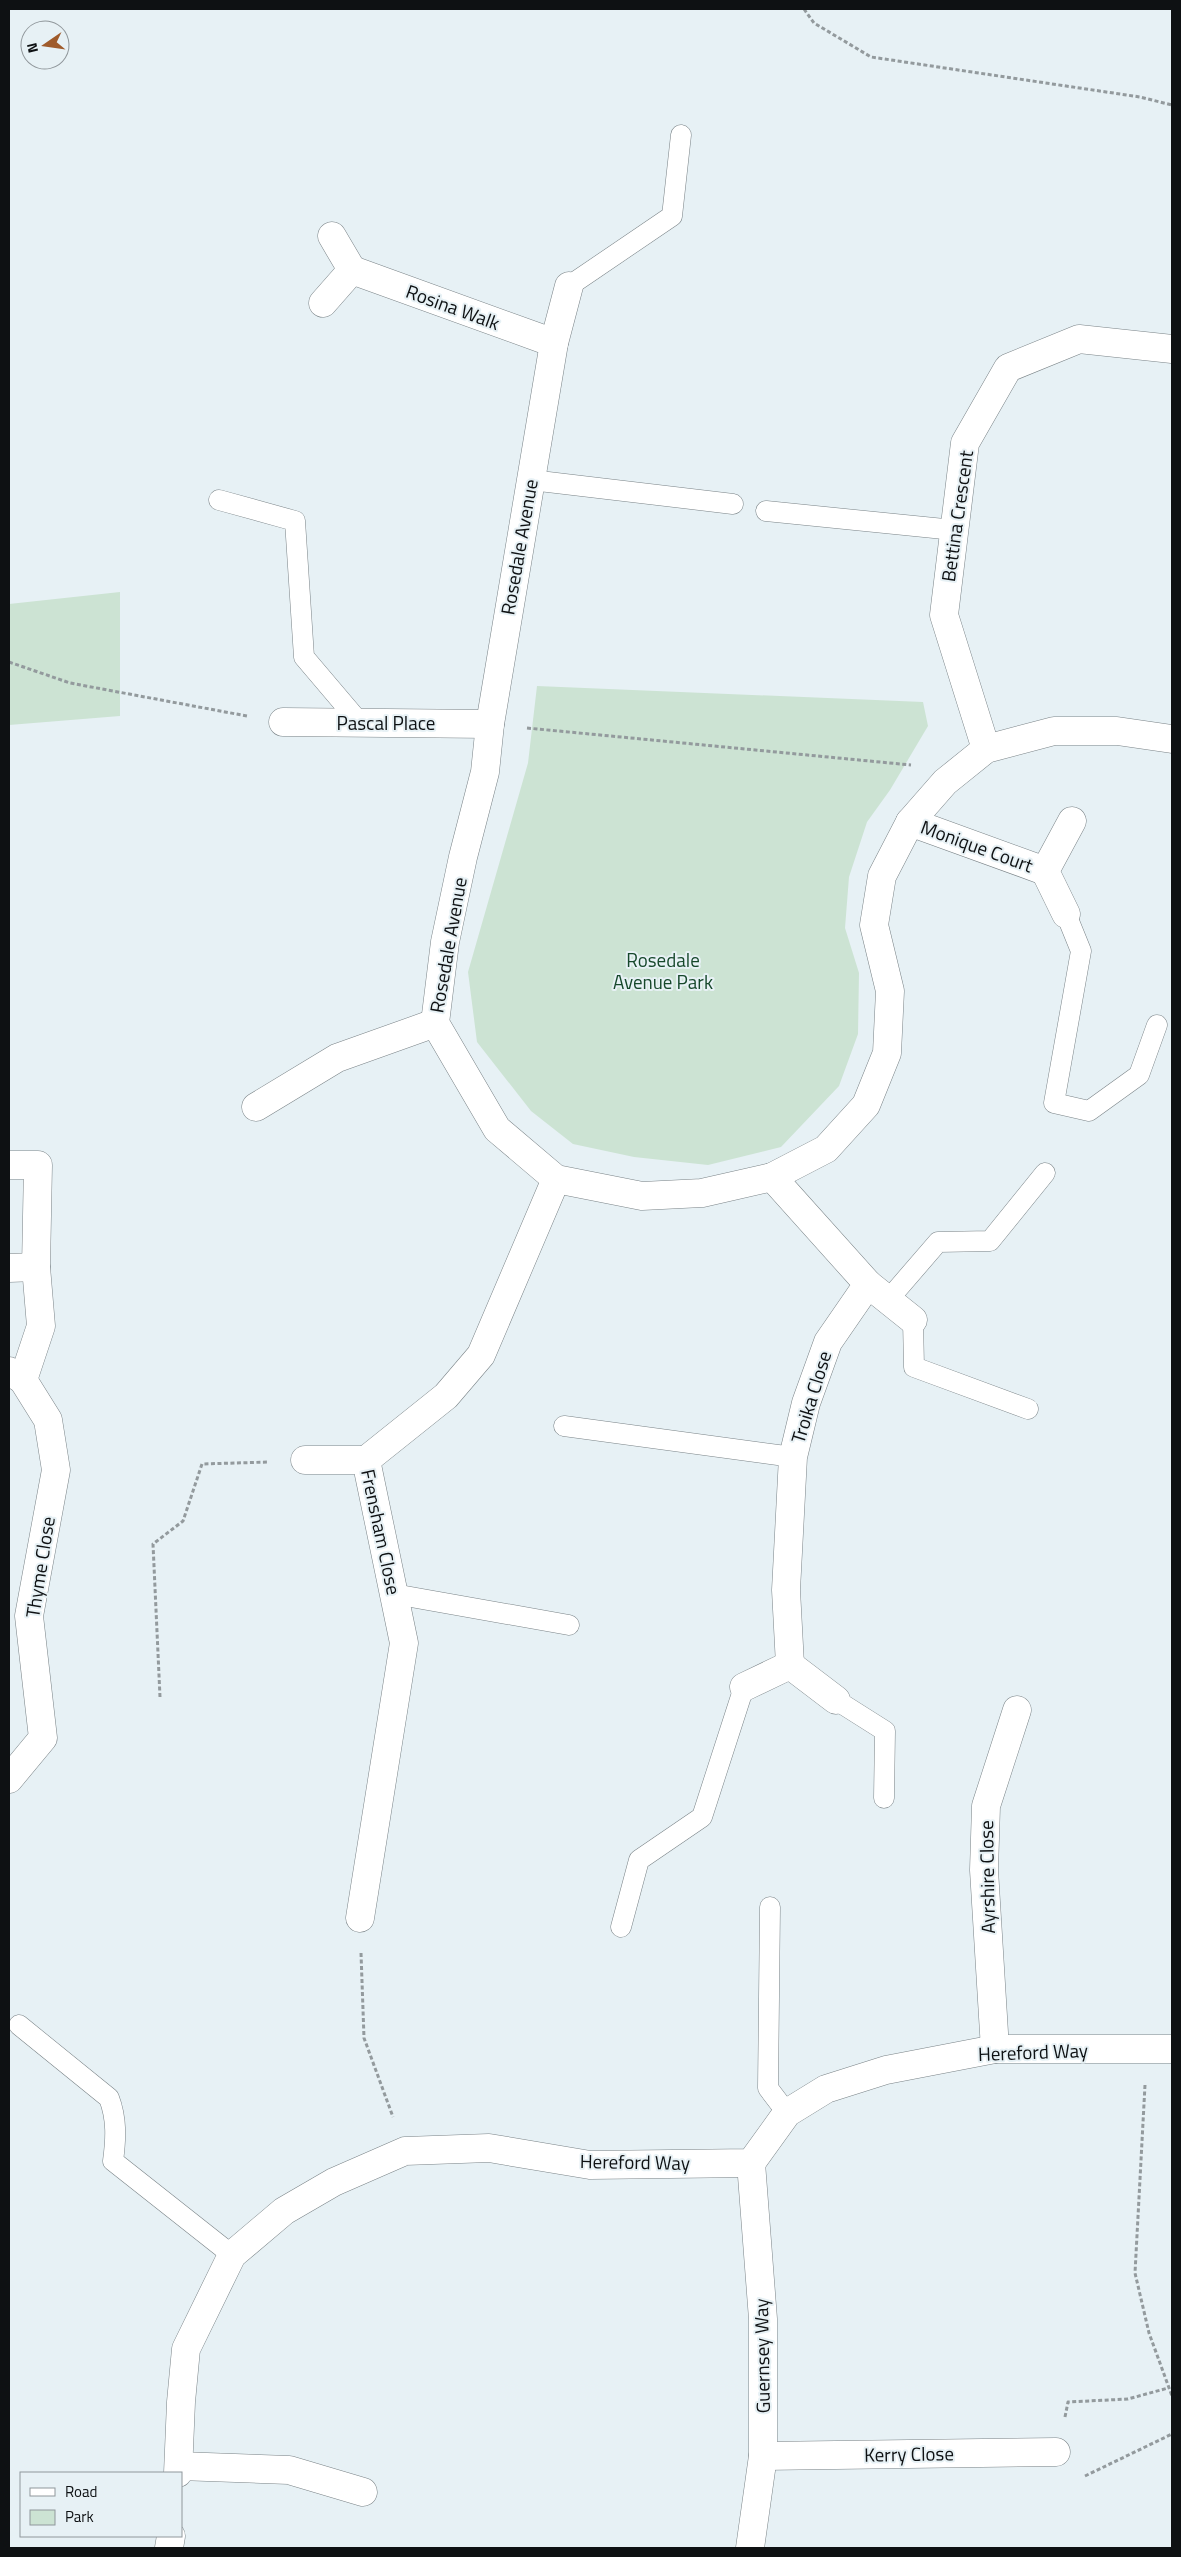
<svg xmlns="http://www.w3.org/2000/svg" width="1181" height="2557" font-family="'Titillium Web',sans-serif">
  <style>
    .green { fill: #cce3d3 }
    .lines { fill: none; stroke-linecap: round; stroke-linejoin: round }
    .service-casing { stroke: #7a8387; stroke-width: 21 }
    .minor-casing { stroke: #7a8387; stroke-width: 29 }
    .path { stroke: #939a9d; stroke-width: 3; stroke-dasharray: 4 2.5; stroke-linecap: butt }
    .service { stroke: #fff; stroke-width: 20 }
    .minor { stroke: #fff; stroke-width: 28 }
    .labels { text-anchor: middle; stroke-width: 4; stroke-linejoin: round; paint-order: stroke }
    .street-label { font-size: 19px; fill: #0e1113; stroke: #e7f1f5 }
    .park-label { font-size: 19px; fill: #16482b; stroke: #e7f1f5 }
  </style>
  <rect width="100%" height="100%" fill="#e7f1f5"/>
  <g class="green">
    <polygon points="120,592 120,716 9,725 9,604"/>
    <polygon points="537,686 923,702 928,726 890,790 867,822 849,877 845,928 859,973 858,1034 839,1086 781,1147 708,1165 634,1157 573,1144 531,1111 477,1042 468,972 528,763"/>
  </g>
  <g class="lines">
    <g class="service-casing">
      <g id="service">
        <polyline points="569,286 672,216 681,135"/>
        <polyline points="531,480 733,504"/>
        <polyline points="219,500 295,521 304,657 360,723"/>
        <polyline points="766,511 954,530"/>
        <polyline points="1066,914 1081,951 1054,1103 1089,1111 1139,1075 1157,1025"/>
        <polyline points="888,1300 938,1242 990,1241 1045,1173"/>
        <polyline points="913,1320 914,1367 1028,1409"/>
        <polyline points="564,1426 793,1457"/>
        <polyline points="394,1594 569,1625"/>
        <polyline points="836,1700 885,1731 884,1798"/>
        <polyline points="770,1907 768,2088 787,2113"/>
        <polyline points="621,1927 639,1860 702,1817 744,1687"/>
        <path d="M19,2025L109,2098C117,2119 116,2139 113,2161L232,2255"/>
      </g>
    </g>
    <g class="minor-casing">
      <g id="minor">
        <polyline points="352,270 554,343"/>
        <polyline points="569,286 554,343 490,724 485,772 463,857 445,942 435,1023 497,1129 556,1179 642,1196 702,1193 772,1177 826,1149 866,1105 887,1053 890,991 874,925 882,876 910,822 945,782 986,749 1054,731 1117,731 1172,739"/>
        <polyline points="323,303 352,270 332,236"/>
        <polyline points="283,722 490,724"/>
        <polyline points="986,749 944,615 965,443 1008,368 1079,339 1172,349"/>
        <polyline points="910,822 1045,871"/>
        <polyline points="1066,914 1045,871 1072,821"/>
        <polyline points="256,1107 337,1058 435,1023"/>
        <polyline points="9,1165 38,1165 36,1267 41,1326 23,1380"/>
        <polyline points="772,1177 868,1284 828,1342 806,1403 793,1457 786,1590 790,1665"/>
        <polyline points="9,1268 36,1267"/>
        <polyline points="868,1284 913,1320"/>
        <polyline points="9,1371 23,1380 48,1420 56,1470 29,1616 43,1738 9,1779"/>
        <polyline points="305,1460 366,1460"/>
        <polyline points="744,1687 790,1665 836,1700"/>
        <polyline points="360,1918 404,1643 366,1460 446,1396 481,1355 556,1179"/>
        <polyline points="995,2049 984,1870 986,1806 1017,1710"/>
        <polyline points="763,2456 1056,2452"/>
        <polyline points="179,2466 289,2470 363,2492"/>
        <polyline points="178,2473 181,2402 186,2349 232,2255 284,2211 334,2182 405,2151 489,2148 590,2165 751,2163 787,2113 826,2089 886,2070 995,2049 1172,2049"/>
        <polyline points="169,2548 171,2536"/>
        <polyline points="750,2548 763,2456 763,2319 751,2163"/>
      </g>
    </g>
    <g class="path">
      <polyline points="804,9 814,23 871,57 1140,97 1172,105"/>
      <polyline points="9,662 70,683 247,716"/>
      <polyline points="527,728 911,765"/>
      <polyline points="160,1697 153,1544 183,1521 202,1464 269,1462"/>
      <polyline points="361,1953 364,2038 393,2117"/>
      <polyline points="1145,2085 1135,2273 1149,2333 1172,2396"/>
      <polyline points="1065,2417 1068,2402 1128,2399 1168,2388"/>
      <polyline points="1085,2476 1172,2434"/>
    </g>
    <use href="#service" class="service"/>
    <use href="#minor" class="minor"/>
  </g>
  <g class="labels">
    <g class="street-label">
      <text transform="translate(453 307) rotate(20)" y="7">Rosina Walk</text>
      <text transform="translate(957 516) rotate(-82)" y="7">Bettina Crescent</text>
      <text transform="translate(519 547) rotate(-80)" y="7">Rosedale Avenue</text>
      <text x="386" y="730">Pascal Place</text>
      <text transform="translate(977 846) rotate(20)" y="7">Monique Court</text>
      <text transform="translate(448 945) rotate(-80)" y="7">Rosedale Avenue</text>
      <text transform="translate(811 1397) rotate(-73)" y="7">Troika Close</text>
      <text transform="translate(381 1532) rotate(78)" y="7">Frensham Close</text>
      <text transform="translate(40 1567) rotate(-81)" y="7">Thyme Close</text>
      <text transform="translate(987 1877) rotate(-91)" y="7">Ayrshire Close</text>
      <text transform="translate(1033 2052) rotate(-2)" y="7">Hereford Way</text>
      <text transform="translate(635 2162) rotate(1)" y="7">Hereford Way</text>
      <text transform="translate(762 2356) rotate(-91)" y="7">Guernsey Way</text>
      <text transform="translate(909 2454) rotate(-1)" y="7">Kerry Close</text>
    </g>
    <g class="park-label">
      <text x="663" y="967">Rosedale<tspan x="663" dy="22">Avenue Park</tspan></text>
    </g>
  </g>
  <rect width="1181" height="2557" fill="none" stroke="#0e1113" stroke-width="20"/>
  <rect x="20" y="2472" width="162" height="65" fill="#e7f1f5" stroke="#90979b"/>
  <rect x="30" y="2488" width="25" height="8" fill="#ffffff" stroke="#90979b"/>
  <text x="65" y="2497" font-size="15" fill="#0e1113">Road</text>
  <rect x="30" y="2510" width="25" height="15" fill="#cce3d3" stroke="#90979b"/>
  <text x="65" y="2522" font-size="15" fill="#0e1113">Park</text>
  <g transform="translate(45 45) rotate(257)"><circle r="24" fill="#e7f1f5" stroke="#90979b"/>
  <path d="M0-4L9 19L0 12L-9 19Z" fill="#9f5b2b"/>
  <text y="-8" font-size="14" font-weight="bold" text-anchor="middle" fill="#0e1113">N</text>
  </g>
</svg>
